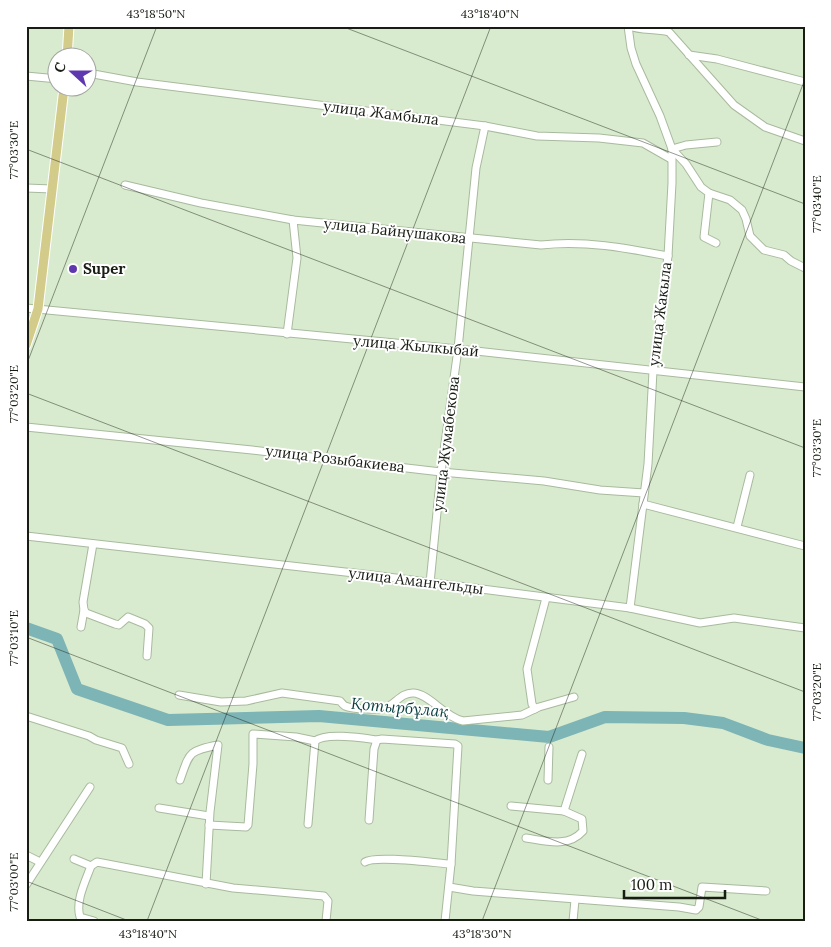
<svg xmlns="http://www.w3.org/2000/svg" width="831" height="947" font-family="Lora,serif">
<rect width="100%" height="100%" fill="#d9ebce"/>
<g fill="none" stroke-linecap="round" stroke-linejoin="round">
<!-- river -->
<polyline stroke="#7db4b6" stroke-width="12" points="26,628 57,639 77,689 168,720 319,716 549,737 605,717 684,718 723,723 768,740 805,748"/>
<defs>
<g id="minor">
<polyline points="628,26 631,48 636,64 660,116 672,149 672,183 668,256 653,371 648,464 630,608"/>
<path d="M629,26c13,5 26,2 40,6l65,73 31,22 40,14"/>
<polyline points="689,55 717,59 805,82"/>
<polyline points="88,73 137,82 485,126 537,136 599,138 643,143 671,159"/>
<polyline points="26,76 58,79"/>
<polyline points="717,142 686,145 672,149 686,164 701,187 709,193 730,200 742,210 746,219 750,236 764,250 784,255 791,261 805,268"/>
<path d="M125,185l76,18 92,17 248,25c43,-5 85,3 127,11"/>
<polyline points="26,188 52,189"/>
<polyline points="709,193 704,237 716,243"/>
<polyline points="26,308 458,349 805,387"/>
<polyline points="287,334 297,258 293,220"/>
<polyline points="26,427 252,450 441,472 544,481 600,490 644,493"/>
<polyline points="643,504 805,546"/>
<polyline points="737,527 750,475"/>
<polyline points="26,536 372,575 630,608 700,623 734,618 805,628"/>
<polyline points="93,544 83,602 84,610 86,613 115,624 119,625 128,617 145,624 149,628 147,656"/>
<polyline points="430,583 441,472 458,349 476,168 485,126"/>
<polyline points="81,627 84,610"/>
<path d="M179,695l42,7 25,-1 36,-8 58,8c1,1 3,4 5,5 7,3 36,5 42,1 9,-4 15,-15 27,-14 15,1 31,24 49,28l59,-6 17,-8 35,-10"/>
<polyline points="535,709 532,704 527,669 546,598"/>
<polyline points="26,716 89,736 96,740 122,748 129,764"/>
<path d="M180,780c10,-28 8,-29 38,-35l-8,67 -4,72"/>
<polyline points="548,780 549,747"/>
<polyline points="511,806 564,811 582,754"/>
<polyline points="159,808 209,816"/>
<polyline points="369,820 374,749 377,740 382,739 455,744 458,746 451,864 445,921"/>
<path d="M308,824l7,-83c11,-9 48,-3 62,-1"/>
<polyline points="209,825 246,827 248,825 253,764 253,734 296,737 315,741"/>
<path d="M526,838c20,3 42,10 57,-7l-1,-12 -18,-8"/>
<polyline points="26,855 40,862"/>
<polyline points="74,859 91,866"/>
<path d="M365,862c10,-7 70,1 86,2"/>
<polyline points="26,885 90,787"/>
<polyline points="449,887 473,891 679,907 696,910 699,907 702,887 766,891"/>
<path d="M94,921l-14,-4c-5,-16 6,-37 11,-51l6,-4 136,26 91,8 4,5 -2,20"/>
<polyline points="573,921 575,900"/>
</g>
<g id="major">
<polyline points="67,58 69,26"/>
<polyline points="26,345 38,309 64,88"/>
</g>
</defs>
<!-- minor casing -->
<use href="#minor" stroke="#a8ba9e" stroke-width="9"/>
<!-- major casing -->
<use href="#major" stroke="#fff" stroke-width="11"/>
<!-- minor -->
<use href="#minor" stroke="#fff" stroke-width="7"/>
<!-- major -->
<use href="#major" stroke="#d3cb89" stroke-width="9"/>
</g>
<!-- ticks -->
<path fill="none" stroke="#171d13" stroke-width="1" stroke-opacity="0.45" d="M341,26l464,178M26,149l779,299M26,366l131,-340M26,393l779,299M26,637l738,284M26,881l103,40M147,921l344,-895M482,921l323,-842"/>
<!-- markers -->
<circle fill="#5f37af" stroke="#fff" stroke-width="2" cx="73" cy="269" r="5"/>
<g text-anchor="middle" stroke-width="4" stroke-linejoin="round" paint-order="stroke">
<!-- street labels -->
<g font-size="15" fill="#171d13" stroke="#fff">
<text transform="translate(381 113) rotate(7)" y="5">улица Жамбыла</text>
<text transform="translate(395 231) rotate(6)" y="5">улица Байнушакова</text>
<text transform="translate(660 314) rotate(-83)" y="5">улица Жакыла</text>
<text transform="translate(416 346) rotate(5)" y="5">улица Жылкыбай</text>
<text transform="translate(446 444) rotate(-83)" y="5">улица Жумабекова</text>
<text transform="translate(335 459) rotate(7)" y="5">улица Розыбакиева</text>
<text transform="translate(416 581) rotate(7)" y="5">улица Амангельды</text>
</g>
<!-- poi labels -->
<g font-size="15" font-weight="bold" fill="#171d13" stroke="#fff" text-anchor="start">
<text x="83" y="274">Super</text>
</g>
<!-- water labels -->
<g font-size="16" font-style="italic" fill="#053c3d" stroke="#fff">
<text transform="translate(400 707) rotate(5)" y="6">Қотырбұлақ</text>
</g>
</g>
<!-- border -->
<rect width="831" height="947" fill="none" stroke="#ffffff" stroke-width="55"/>
<!-- north arrow -->
<g transform="translate(72 72) rotate(291)"><circle r="24" fill="#ffffff" stroke="#a2a5a1"/>
<path d="M0-4L9 19L0 12L-9 19Z" fill="#5f37af"/>
<text y="-8" font-size="14" font-weight="bold" text-anchor="middle" fill="#171d13">С</text>
</g>
<!-- scale -->
<path d="M624 890v8h101v-8" fill="none" stroke="#171d13" stroke-width="2.5"/>
<text x="631" y="890" font-size="15" fill="#171d13" stroke="#ffffff" stroke-width="4" paint-order="stroke">100 m</text>
<rect x="28" y="28" width="776" height="892" fill="none" stroke="#171d13" stroke-width="2"/>
<g font-size="12" text-anchor="middle" fill="#171d13">
<text x="156" y="18">43°18'50"N</text>
<text x="490" y="18">43°18'40"N</text>
<text transform="translate(14 150) rotate(-90)" y="4">77°03'30"E</text>
<text transform="translate(817 204) rotate(-90)" y="4">77°03'40"E</text>
<text transform="translate(14 394) rotate(-90)" y="4">77°03'20"E</text>
<text transform="translate(817 448) rotate(-90)" y="4">77°03'30"E</text>
<text transform="translate(14 638) rotate(-90)" y="4">77°03'10"E</text>
<text transform="translate(817 692) rotate(-90)" y="4">77°03'20"E</text>
<text transform="translate(14 882) rotate(-90)" y="4">77°03'00"E</text>
<text x="148" y="938">43°18'40"N</text>
<text x="482" y="938">43°18'30"N</text>
</g>
</svg>
